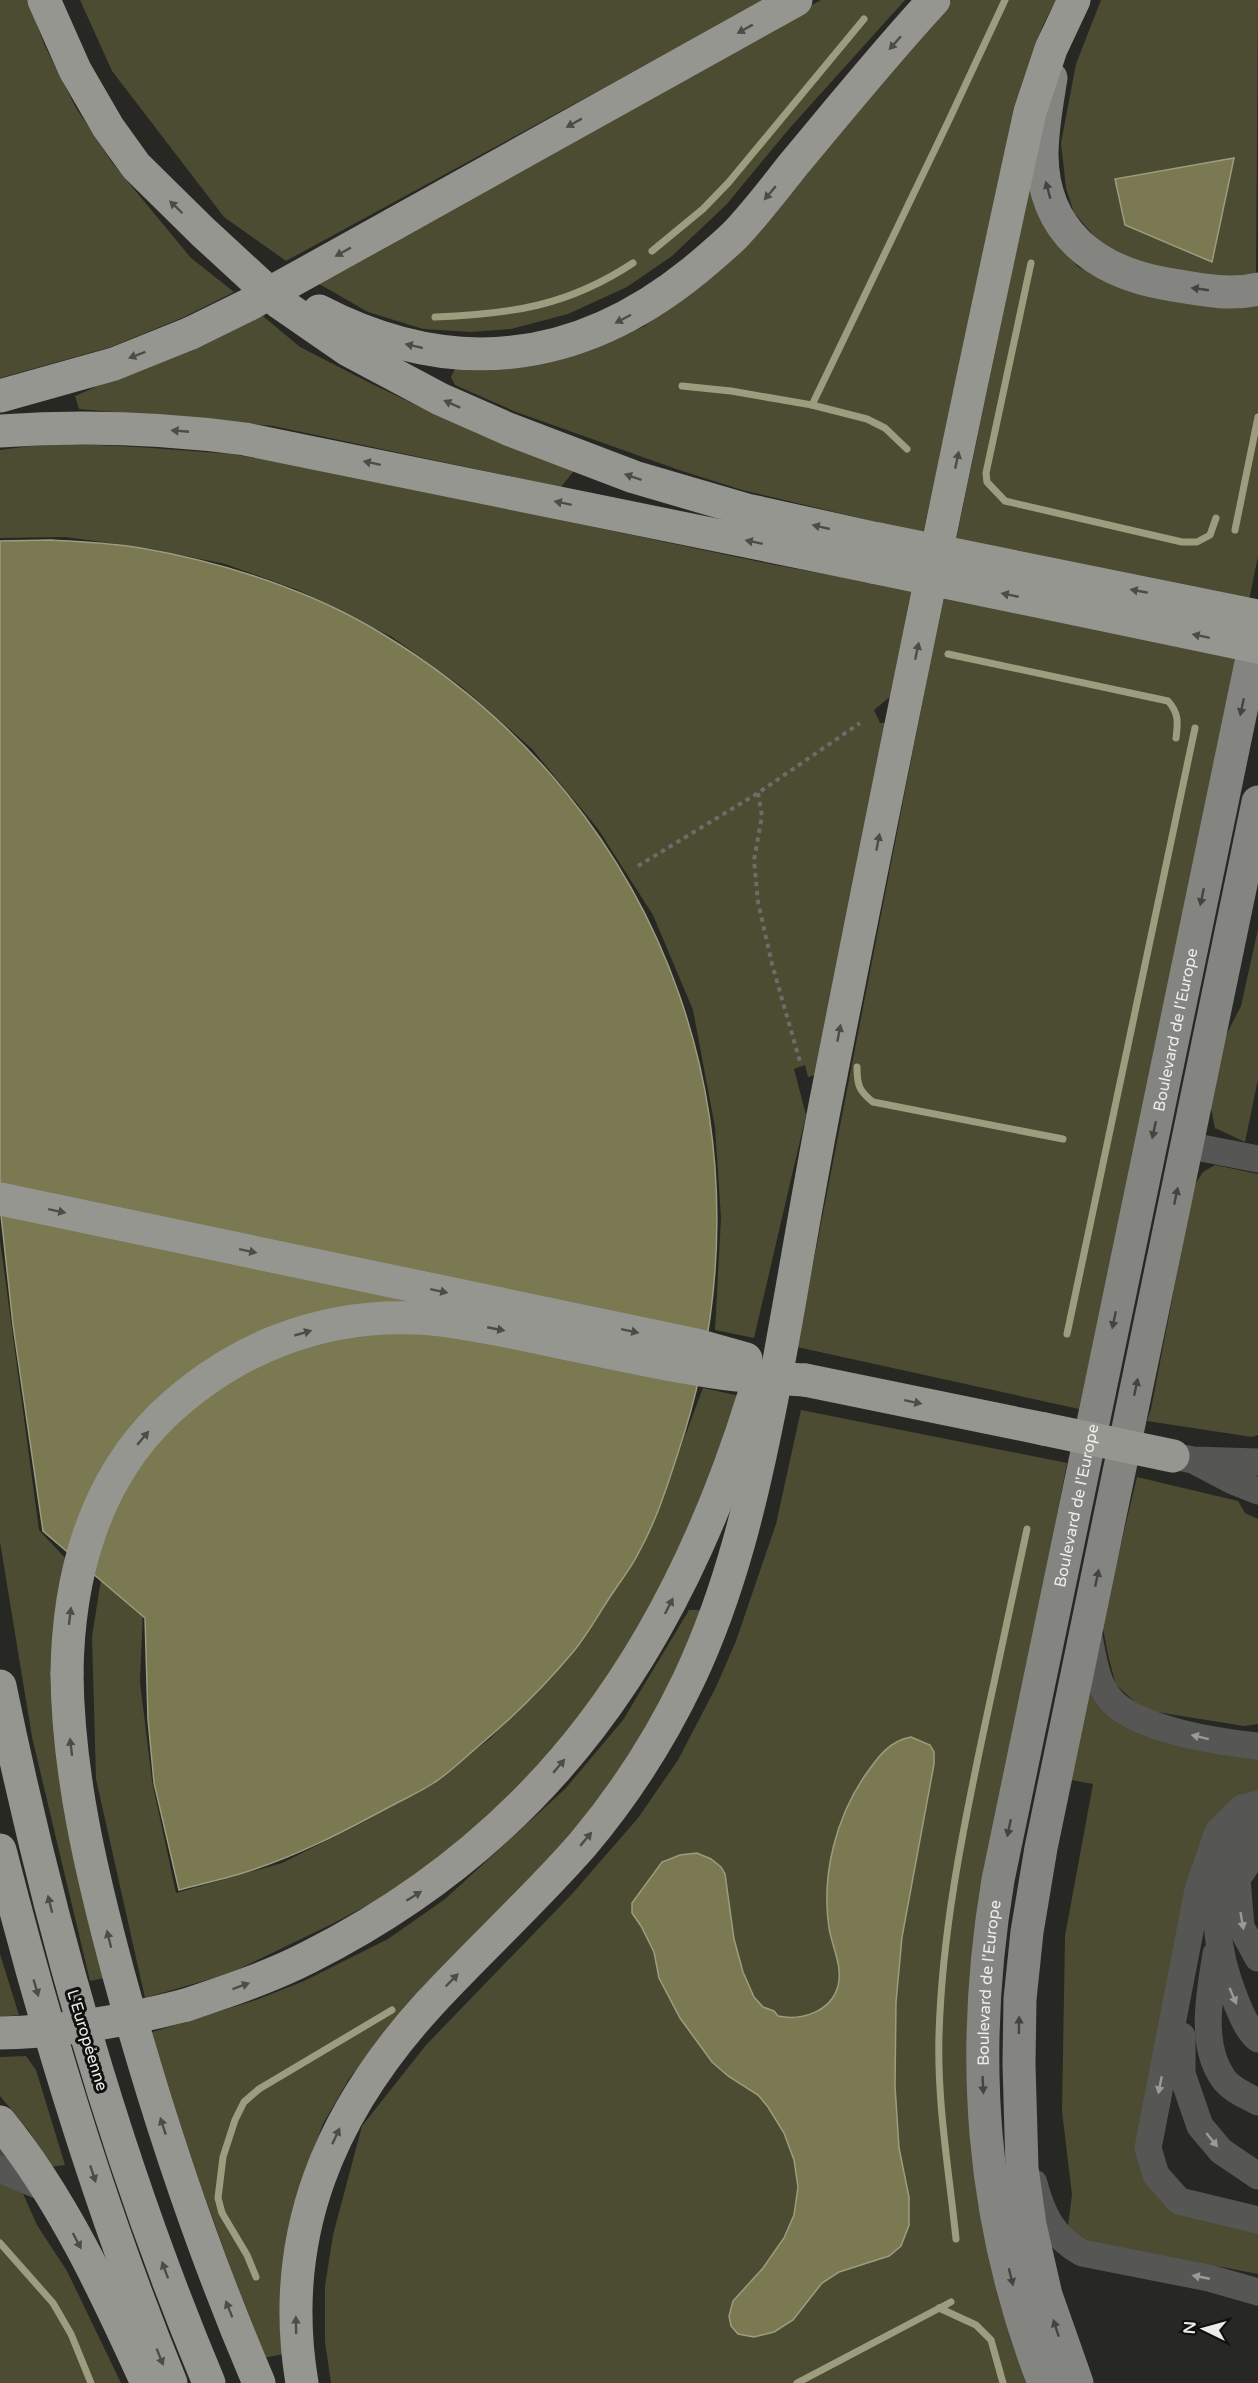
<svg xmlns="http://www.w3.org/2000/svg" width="1258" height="2383" font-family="'Varela Round',sans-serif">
<rect width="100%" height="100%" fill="#272723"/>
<!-- green -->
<g fill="#4c4c32">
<polygon points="0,0 28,0 44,44 76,108 114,165 191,258 234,292 184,317 111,347 0,378"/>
<polygon points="80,0 765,0 286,261 224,217 112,71"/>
<polygon points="821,0 905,0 788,130 727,204 672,256 627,287 568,314 511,329 471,332 423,329 368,312 314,281"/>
<polygon points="952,0 1056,0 1043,25 1021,87 923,533 742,490 682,471 516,412 455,385 451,377 455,369 463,366 595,347 645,326 710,272"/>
<polygon points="1101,0 1258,0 1256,274 1207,283 1109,253 1074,213 1066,188 1061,143 1076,64"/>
<polygon points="1031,180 1053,237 1078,267 1130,288 1258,305 1258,556 1249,601 956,540"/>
<polygon points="258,312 300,347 374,385 435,414 574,471 561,487 273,426 79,409 75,396 222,330"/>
<polygon points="54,443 138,447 232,454 323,470 775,565 913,590 891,696 874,710 880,723 886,723 818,1074 808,1077 805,1065 794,1069 806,1115 754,1338 715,1330 721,1218 715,1127 693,1010 653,915 598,829 532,749 462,687 392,637 298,590 225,564 147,548 65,537 0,538 0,450"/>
<polygon points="943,596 1239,658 1079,1409 797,1347"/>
<polygon points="1258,929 1258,1079 1245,1142 1215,1128 1210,1103 1221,1045 1241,1006"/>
<polygon points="1215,1165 1258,1174 1258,1435 1252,1437 1147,1421 1151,1409 1194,1186 1203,1172"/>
<polygon points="0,1240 39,1530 65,1558 104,1978 90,1981 32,1737 0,1542"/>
<polygon points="703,1388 740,1396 671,1572 615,1668 564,1742 486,1822 400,1888 332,1924 231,1973 145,1998 96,1779 92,1637 101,1579 143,1610 140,1682 152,1781 176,1893 282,1863 364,1822 425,1787 491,1738 554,1670 664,1492"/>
<polygon points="801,1410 1067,1463 982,1910 970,2016 1039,2383 331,2383 325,2342 325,2286 333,2235 362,2126 426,2045 572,1894 638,1818 678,1760 716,1687 736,1641 776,1524"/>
<polygon points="1137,1477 1238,1501 1245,1513 1258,1519 1258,1724 1244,1726 1144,1710 1116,1685 1109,1659 1102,1624"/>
<polygon points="689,1610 704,1610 651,1726 599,1804 384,2034 349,2079 323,2124 304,2174 284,2354 263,2358 175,2114 149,2033 256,2000 304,1981 388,1939 445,1899 565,1789 623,1720"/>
<polygon points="1090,1680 1107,1713 1258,1753 1258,1796 1221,1812 1145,2169 1258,2226 1258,2274 1109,2245 1094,2245 1067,2233 1072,2195 1062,2111 1065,1936 1093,1784 1071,1780"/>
<polygon points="0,1954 19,2015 0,2017"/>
<polygon points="26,2056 36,2070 65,2165 50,2167 29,2131 0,2096 0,2057"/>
<polygon points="0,2142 37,2225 67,2271 121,2383 0,2383"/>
</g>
<!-- water -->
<g fill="#7a7951" stroke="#9c9c7f" stroke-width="1.5">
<polygon points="1234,158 1212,262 1125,225 1115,179"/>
<path d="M51,540c30,2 60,3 90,8 82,14 172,43 243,87 288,175 401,507 292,824 -10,31 -21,64 -37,93 -7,15 -18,28 -27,42 -13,19 -24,40 -39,58 -30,36 -63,68 -99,98 -13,11 -25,23 -39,32 -13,9 -29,16 -44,24 -46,25 -94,50 -145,66 -22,7 -45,12 -67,18l-25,-107 -6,-64 -3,-101 -102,-87 -30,-206 -13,-119v-665z"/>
<path d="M911,1737l19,8 4,7v12l-32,173 -6,65 -1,84 4,62 10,49v28l-8,21 -12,10 -50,16 -17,11 -29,37 -19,12 -20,5 -16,-3 -7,-8 -2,-10 4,-15 30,-33 21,-30 10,-23 4,-28 -4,-27 -10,-27 -16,-26 -10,-12 -30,-19 -16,-14 -32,-44 -21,-40 -5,-26 -13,-26 -9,-13v-10l30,-41 18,-7 17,-2 14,6 10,8 4,7 9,65 9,33 11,25 9,10 11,4 4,5c23,5 53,-4 60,-30 5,-20 -6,-39 -9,-58 -8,-53 7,-111 37,-154 12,-17 23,-33 45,-37z"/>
</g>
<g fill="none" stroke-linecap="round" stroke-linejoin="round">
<!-- stream -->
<g stroke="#9c9c7f" stroke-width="7">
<polyline points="652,251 703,209 729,182 864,19"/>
<polyline points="1031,263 986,473 987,482 1005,501 1182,542 1197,542 1210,535 1216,518"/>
<path d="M435,317c77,-3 133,-11 198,-54"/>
<polyline points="682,386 731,391 812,405 949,120 1005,0"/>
<polyline points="812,405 867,419 885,428 907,449"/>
<polyline points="1235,530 1258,417"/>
<path d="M948,654l220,47c11,12 10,22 8,37"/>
<path d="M857,1067c0,18 2,24 16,35l190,37"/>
<polyline points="1067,1334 1195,728"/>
<path d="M956,2239c-7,-68 -19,-136 -17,-204 3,-102 23,-201 44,-301 15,-68 29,-137 44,-205"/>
<polyline points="0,2243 53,2303 71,2334 91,2383"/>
<polyline points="256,2277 247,2255 222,2213 218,2198 223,2157 235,2120 244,2102 259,2089 392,2010"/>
<polyline points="939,2308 976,2325 991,2340 1003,2383"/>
<polyline points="797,2383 951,2302"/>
</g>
<!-- path -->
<g stroke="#6c6c69" stroke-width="4" stroke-dasharray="4.5 4.5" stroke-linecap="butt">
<polyline points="758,793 762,816 754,860 758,902 772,964 800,1062"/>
<polyline points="638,866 758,793 860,723"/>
</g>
<!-- minor -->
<g stroke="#565654" stroke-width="27">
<polyline points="1186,1145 1258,1159"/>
<polyline points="1173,1456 1193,1460 1258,1462"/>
<polyline points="1197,1462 1233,1481 1258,1491"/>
<path d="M1088,1632c5,22 7,50 23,68 27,30 108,42 147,46"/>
<polyline points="1258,1804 1242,1808 1218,1832 1198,1890 1148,2148 1156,2175 1179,2201 1258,2220"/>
<path d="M1258,1830c-10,3 -14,8 -21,16 -34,41 -19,113 0,158 5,12 11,27 21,35"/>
<polyline points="1258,1848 1237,1879 1241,1927 1258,1958"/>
<path d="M1216,1954c-6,38 -17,90 7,124 7,11 24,18 35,24"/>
<polyline points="1182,2036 1182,2074 1200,2126 1221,2151 1258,2176"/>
<polyline points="0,2169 47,2189"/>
<path d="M1034,2183c8,31 19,54 48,70l127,25 49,14"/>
</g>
<!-- major -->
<g stroke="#848480" stroke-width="33">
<path d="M1051,78c-4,25 -9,51 -9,77 1,77 54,117 125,129 30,5 61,12 91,5"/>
<path id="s1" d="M1044,2383c-64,-164 -75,-330 -46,-503l260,-1251"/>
<polyline points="1077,2383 1046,2295 1030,2225 1022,2168 1019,2064 1020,1999 1027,1932 1041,1848 1258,802"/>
</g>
<!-- highway -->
<g stroke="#969691" stroke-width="33">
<polyline points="44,0 75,70 108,127 136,166 203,232 280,303 348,350 440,399 508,429 634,477 747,510 878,539"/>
<polyline points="394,224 796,0"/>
<path d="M319,311c133,69 259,54 375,-40 14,-12 28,-23 41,-36 21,-22 39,-46 58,-70 46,-55 92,-112 141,-165"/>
<polyline points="0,396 114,364 191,333"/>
<path d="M0,431c82,-6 163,-3 245,8l628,128"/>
<polyline points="805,1380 1044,1429"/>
<path d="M67,1674c1,101 25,201 51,298 38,140 84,278 141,411"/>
<path d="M0,1686c49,238 115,473 209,697"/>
<path d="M0,1850c46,181 100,359 171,533"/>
<path d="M186,2005c42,-14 84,-28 123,-48 238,-120 366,-309 444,-559"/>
<path d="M0,2122c62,76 106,171 147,261"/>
<path d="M302,2383c-25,-149 29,-272 128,-380 50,-54 105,-104 153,-159 42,-50 78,-106 106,-165 42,-89 64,-184 83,-281 20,-104 36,-209 57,-313 64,-325 130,-650 201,-973l21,-63 23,-49"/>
</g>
<!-- highway-bridge -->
<g stroke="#969691" stroke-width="33">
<polyline points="191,333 248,305 394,224"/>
<polyline points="878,539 1258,616"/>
<polyline points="873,567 1258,647"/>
<polyline points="0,1199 696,1345 746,1359"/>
<polyline points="1044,1429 1173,1456"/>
<path d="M67,1674c1,-95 26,-191 96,-259 69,-66 157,-101 253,-97 34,1 67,9 100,15 60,12 119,26 179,36 37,7 74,9 110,11"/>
<path d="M0,2033c63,-1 125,-12 186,-28"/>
</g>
</g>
<!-- one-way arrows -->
<defs><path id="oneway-solid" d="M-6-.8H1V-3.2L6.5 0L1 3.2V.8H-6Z" transform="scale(1.5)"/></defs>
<g fill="#4c4c49">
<use href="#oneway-solid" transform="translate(745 29) rotate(151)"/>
<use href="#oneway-solid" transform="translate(895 43) rotate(131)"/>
<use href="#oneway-solid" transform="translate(574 123) rotate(151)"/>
<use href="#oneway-solid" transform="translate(770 193) rotate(130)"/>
<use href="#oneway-solid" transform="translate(176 207) rotate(-136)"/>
<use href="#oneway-solid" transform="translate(343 252) rotate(151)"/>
<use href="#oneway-solid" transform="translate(623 319) rotate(152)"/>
<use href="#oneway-solid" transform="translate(414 346) rotate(-167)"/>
<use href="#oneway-solid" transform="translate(137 355) rotate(159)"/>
<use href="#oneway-solid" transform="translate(452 404) rotate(-156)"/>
<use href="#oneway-solid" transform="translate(180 431) rotate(-175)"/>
<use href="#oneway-solid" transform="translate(957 460) rotate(-78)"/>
<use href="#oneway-solid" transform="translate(372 463) rotate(-168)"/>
<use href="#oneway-solid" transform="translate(633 477) rotate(-161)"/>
<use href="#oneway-solid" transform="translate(563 503) rotate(-168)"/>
<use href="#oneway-solid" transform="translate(821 527) rotate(-167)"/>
<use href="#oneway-solid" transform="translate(754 542) rotate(-168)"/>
<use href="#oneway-solid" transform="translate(1139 591) rotate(-169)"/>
<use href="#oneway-solid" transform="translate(1010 595) rotate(-168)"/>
<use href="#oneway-solid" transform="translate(1201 636) rotate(-168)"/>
<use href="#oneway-solid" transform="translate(917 651) rotate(-78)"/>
<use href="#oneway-solid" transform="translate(878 842) rotate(-79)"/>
<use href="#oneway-solid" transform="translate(839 1033) rotate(-79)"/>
<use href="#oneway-solid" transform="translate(57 1211) rotate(12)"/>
<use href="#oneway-solid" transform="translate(248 1251) rotate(12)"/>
<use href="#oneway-solid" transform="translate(439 1291) rotate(12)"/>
<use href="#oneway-solid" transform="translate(496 1329) rotate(11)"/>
<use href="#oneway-solid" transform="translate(630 1331) rotate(12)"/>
<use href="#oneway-solid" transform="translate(303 1333) rotate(-16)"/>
<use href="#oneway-solid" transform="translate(913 1402) rotate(12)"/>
<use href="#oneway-solid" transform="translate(143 1438) rotate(-50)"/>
<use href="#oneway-solid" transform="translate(669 1606) rotate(-63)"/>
<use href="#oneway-solid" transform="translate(70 1616) rotate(-83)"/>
<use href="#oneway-solid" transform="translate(71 1747) rotate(-97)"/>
<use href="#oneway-solid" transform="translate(559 1766) rotate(-50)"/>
<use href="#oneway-solid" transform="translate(586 1839) rotate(-50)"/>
<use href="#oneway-solid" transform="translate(414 1896) rotate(-32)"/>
<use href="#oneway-solid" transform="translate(50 1904) rotate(-104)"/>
<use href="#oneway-solid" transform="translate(109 1939) rotate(-104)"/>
<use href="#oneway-solid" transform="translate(452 1980) rotate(-46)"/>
<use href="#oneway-solid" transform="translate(241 1986) rotate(-20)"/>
<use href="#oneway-solid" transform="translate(36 1988) rotate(74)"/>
<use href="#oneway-solid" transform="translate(163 2126) rotate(-108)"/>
<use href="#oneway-solid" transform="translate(336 2136) rotate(-65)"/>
<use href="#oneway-solid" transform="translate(93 2174) rotate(72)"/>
<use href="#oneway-solid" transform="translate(77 2241) rotate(62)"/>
<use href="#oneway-solid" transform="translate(165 2270) rotate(-110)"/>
<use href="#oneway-solid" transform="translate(229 2309) rotate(-112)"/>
<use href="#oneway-solid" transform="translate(296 2325) rotate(-91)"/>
<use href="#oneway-solid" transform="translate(160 2357) rotate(68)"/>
</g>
<g fill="#444441">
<use href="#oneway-solid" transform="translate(1048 190) rotate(-105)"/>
<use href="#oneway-solid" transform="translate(1200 289) rotate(-172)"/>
<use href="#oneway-solid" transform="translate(1242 707) rotate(102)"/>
<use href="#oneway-solid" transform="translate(1202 897) rotate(102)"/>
<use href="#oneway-solid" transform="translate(1154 1130) rotate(102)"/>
<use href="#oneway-solid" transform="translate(1176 1196) rotate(-78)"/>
<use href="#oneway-solid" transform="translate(1114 1320) rotate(102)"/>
<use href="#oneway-solid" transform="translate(1136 1387) rotate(-78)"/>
<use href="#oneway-solid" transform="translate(1097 1578) rotate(-78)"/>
<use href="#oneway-solid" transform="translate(1009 1828) rotate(102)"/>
<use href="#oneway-solid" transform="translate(1019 2025) rotate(-89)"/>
<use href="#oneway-solid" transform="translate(983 2085) rotate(87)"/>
<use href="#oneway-solid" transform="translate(1011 2277) rotate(76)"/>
<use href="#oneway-solid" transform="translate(1056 2328) rotate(-108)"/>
</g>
<g fill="#9a9a97">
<use href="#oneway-solid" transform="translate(1200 1737) rotate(-166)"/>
<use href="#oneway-solid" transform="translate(1242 1921) rotate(80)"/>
<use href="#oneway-solid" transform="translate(1233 1996) rotate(67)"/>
<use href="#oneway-solid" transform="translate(1160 2085) rotate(101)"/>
<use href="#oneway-solid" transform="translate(1212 2140) rotate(51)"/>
<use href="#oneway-solid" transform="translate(1201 2277) rotate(-169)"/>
</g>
<g text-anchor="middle" stroke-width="6" stroke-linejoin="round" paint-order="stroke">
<!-- street labels -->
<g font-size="16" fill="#ecece9" stroke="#10100e">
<text dy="6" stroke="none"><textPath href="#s1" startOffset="1380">Boulevard de l'Europe</textPath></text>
<text dy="6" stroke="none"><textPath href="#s1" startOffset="894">Boulevard de l'Europe</textPath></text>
<text dy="6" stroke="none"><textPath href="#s1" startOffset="408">Boulevard de l'Europe</textPath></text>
<text transform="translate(88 2040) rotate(73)" y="6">L'Européenne</text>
</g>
</g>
<!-- north arrow -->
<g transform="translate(1204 2329) rotate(275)" stroke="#10100e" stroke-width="4.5" paint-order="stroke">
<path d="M0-4.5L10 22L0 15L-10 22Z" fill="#ecece9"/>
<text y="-9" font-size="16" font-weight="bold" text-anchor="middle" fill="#ecece9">N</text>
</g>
</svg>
